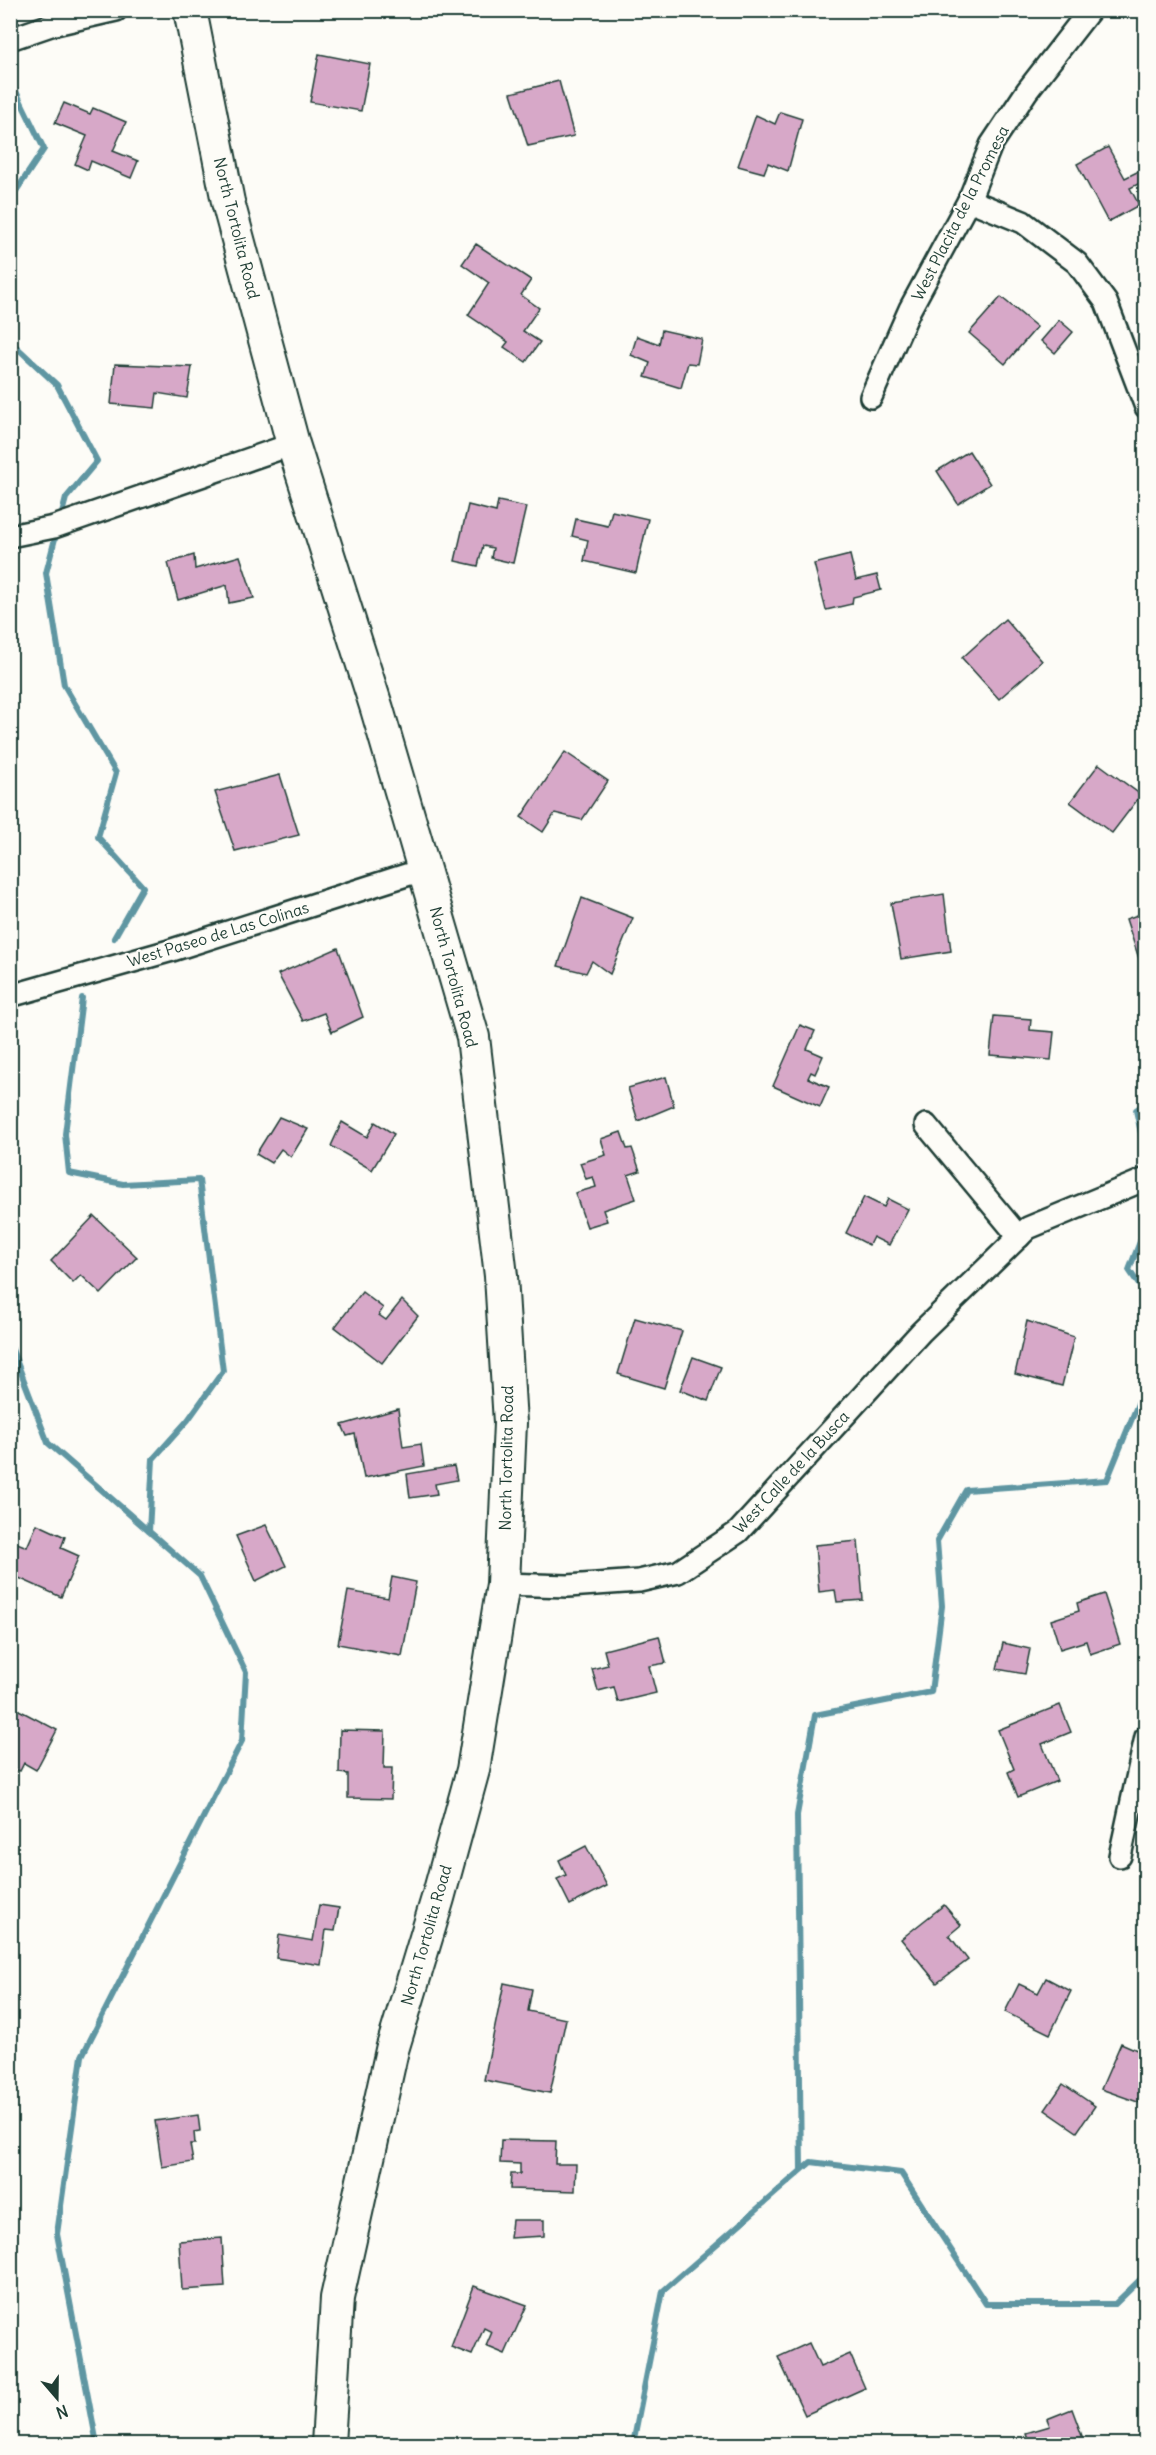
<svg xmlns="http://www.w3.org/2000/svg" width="1156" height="2455" font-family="Delius,sans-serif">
<rect width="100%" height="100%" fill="#fdfcf7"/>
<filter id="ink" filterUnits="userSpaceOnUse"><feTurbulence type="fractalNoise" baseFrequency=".0167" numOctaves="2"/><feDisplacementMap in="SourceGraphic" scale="12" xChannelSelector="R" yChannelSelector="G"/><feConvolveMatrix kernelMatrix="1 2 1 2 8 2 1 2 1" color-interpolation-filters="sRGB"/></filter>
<g filter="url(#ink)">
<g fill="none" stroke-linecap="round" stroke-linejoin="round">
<!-- stream -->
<g stroke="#5f96a2" stroke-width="6">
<polyline points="10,79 44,149 10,200"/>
<polyline points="10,341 57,385 97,461 66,498 60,521"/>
<polyline points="57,531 46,573 64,685 116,773 98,837 143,887 114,938"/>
<polyline points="82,998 65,1134 69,1173 123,1184 199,1180 223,1371 188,1420 153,1459 149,1531"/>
<polyline points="1146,1103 1136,1110 1146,1156"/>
<polyline points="1146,1226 1129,1270 1146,1295"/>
<polyline points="10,1344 48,1443 200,1576 246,1672 242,1741 82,2056 57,2234 97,2444"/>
<polyline points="801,2170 797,1815 815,1715 931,1692 942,1606 937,1541 966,1490 1107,1480 1146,1384"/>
<polyline points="633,2444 663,2291 811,2162 901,2173 986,2304 1115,2304 1146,2274"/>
</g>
</g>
<!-- building -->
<g fill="#d7a8c8" stroke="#1f3d34" stroke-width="1.5">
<polygon points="319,54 370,64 361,111 310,102"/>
<polygon points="559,81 574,136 528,146 511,93"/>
<polygon points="64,103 90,114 93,108 126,122 113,151 138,161 131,178 91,161 88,170 75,164 87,136 55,123"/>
<polygon points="780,112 802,119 788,171 768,163 764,173 738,166 756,115 775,124"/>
<polygon points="1108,147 1125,178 1143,169 1146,174 1146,180 1130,188 1139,205 1108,222 1077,164"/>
<polygon points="476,244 531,280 521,295 539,308 523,331 540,342 526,362 504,347 508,342 468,315 489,283 462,264"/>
<polygon points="1001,297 1037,327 1005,364 969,333"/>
<polygon points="1059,320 1073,332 1055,353 1041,341"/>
<polygon points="662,330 702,339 697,364 688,363 681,388 645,377 650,363 631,355 637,336 659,344"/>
<polygon points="115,364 192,367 187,398 157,393 155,408 111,404"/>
<polygon points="969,451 990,484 958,504 937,471"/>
<polygon points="498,501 526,507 513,563 491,558 493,548 483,546 478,566 455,561 468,505 496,512"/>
<polygon points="612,511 648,519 636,573 584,561 588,540 572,536 576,519 608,526"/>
<polygon points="194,555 195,569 240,556 254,598 229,603 227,585 178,600 168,563"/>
<polygon points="850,555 856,580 877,575 881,590 853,597 852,604 826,610 814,564"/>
<polygon points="1005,619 1042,661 999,699 962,658"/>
<polygon points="565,752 608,781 582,820 555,813 543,832 521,817"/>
<polygon points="1099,764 1141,795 1112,833 1070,802"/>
<polygon points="280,775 299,835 235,851 215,792"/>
<polygon points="944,894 951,951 901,959 891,903"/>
<polygon points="582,898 633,918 610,974 592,961 586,973 558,966"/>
<polygon points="1146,912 1146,980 1126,919"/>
<polygon points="338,948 363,1017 332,1032 324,1013 303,1021 278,974"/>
<polygon points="994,1016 1031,1019 1030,1030 1054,1032 1051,1060 990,1055"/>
<polygon points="800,1025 815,1031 807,1049 823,1056 815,1074 811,1072 808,1078 829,1087 820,1107 773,1086"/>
<polygon points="666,1077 674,1106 638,1121 628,1088"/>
<polygon points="279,1117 308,1129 291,1157 281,1149 271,1163 256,1154"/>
<polygon points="342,1122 367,1137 375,1122 394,1134 372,1170 331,1146"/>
<polygon points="621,1132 627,1149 632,1148 640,1171 628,1175 636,1199 603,1210 607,1221 587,1227 575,1193 596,1187 593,1177 586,1179 580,1163 606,1155 601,1139"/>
<polygon points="864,1197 884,1207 888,1199 908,1209 889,1245 873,1237 869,1245 846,1233"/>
<polygon points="94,1216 137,1257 101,1294 81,1275 73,1283 51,1261"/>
<polygon points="362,1292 383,1308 379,1315 386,1320 402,1300 418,1316 382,1363 335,1327"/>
<polygon points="635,1318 682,1331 664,1388 618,1374"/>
<polygon points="1027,1321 1074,1337 1062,1386 1015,1374"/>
<polygon points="693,1357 721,1367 708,1401 680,1390"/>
<polygon points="398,1409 403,1447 421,1444 424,1466 364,1478 355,1434 347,1436 342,1425"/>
<polygon points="454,1466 457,1480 435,1484 437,1494 410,1498 407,1474"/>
<polygon points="37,1524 65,1537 61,1548 79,1556 61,1597 10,1574 10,1540 27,1547"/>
<polygon points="266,1525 286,1566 256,1581 236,1536"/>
<polygon points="858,1541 863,1600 837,1602 835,1590 819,1592 815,1545"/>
<polygon points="392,1577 416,1582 402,1656 338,1644 348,1591 388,1598"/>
<polygon points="1104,1594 1120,1644 1090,1654 1086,1641 1060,1649 1051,1620 1079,1611 1077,1603"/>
<polygon points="659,1636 666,1663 649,1666 656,1693 618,1702 614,1687 598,1691 592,1669 608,1665 604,1650"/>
<polygon points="1003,1643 1030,1649 1025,1674 997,1669"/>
<polygon points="1060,1705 1071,1732 1042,1744 1057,1781 1018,1797 1008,1772 1014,1769 998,1730"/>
<polygon points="15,1708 57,1730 36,1770 24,1763 20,1771 10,1767 10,1717"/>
<polygon points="340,1730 385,1731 384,1768 392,1768 391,1799 348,1798 348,1774 339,1773"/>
<polygon points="586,1846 607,1886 570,1905 557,1879 566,1875 559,1860"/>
<polygon points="319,1905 339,1908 335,1931 326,1930 321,1965 276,1958 279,1935 313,1941"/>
<polygon points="944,1905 961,1925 949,1935 968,1960 937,1983 901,1939"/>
<polygon points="1046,1978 1071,1991 1050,2034 1005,2012 1019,1984 1038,1993"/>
<polygon points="504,1983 532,1989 528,2011 566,2019 550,2093 484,2080"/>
<polygon points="1121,2043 1146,2054 1146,2105 1101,2089"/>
<polygon points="1063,2084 1095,2106 1077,2132 1045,2110"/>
<polygon points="198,2115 200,2131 194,2132 195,2144 190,2144 193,2162 162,2167 155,2121"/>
<polygon points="501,2140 556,2141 555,2164 576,2164 575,2191 510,2189 511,2174 520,2174 520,2164 500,2163"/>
<polygon points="512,2220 544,2220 544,2236 510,2238"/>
<polygon points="222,2238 225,2287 182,2290 179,2241"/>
<polygon points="474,2286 527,2305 505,2354 486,2346 492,2332 484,2328 472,2355 451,2347"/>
<polygon points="809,2343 820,2367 850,2354 865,2388 805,2415 778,2357"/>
<polygon points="1072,2409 1085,2444 1030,2444 1026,2433 1050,2426 1047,2419"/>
</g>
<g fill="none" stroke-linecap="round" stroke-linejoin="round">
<defs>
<g id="street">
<polyline points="10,39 51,25 116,10"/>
<polyline points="969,200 1023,222 1077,263 1106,302 1146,407"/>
<polyline points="871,397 910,309 969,200 991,145 1027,91 1090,10"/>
<polyline points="10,536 54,527 293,444"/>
<polyline points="10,996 169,951 425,869"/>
<polyline points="926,1125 1019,1237"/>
<polyline points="503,1584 568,1586 639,1581 678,1572 738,1532 921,1332 1028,1228 1146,1179"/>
<polyline points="1120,1856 1146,1737"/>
</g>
<polyline id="secondary" points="190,10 228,202 293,444 377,709 473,1037 501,1276 510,1423 503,1584 473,1770 438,1898 392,2050 337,2298 328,2444"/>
</defs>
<!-- street casing -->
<use href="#street" stroke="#1f3d34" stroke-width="26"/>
<!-- secondary casing -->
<use href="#secondary" stroke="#1f3d34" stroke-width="36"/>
<!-- street -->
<use href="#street" stroke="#fdfcf7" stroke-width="21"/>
<!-- secondary -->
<use href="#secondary" stroke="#fdfcf7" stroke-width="32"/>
</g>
</g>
<g text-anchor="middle" stroke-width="4.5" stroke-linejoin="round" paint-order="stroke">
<!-- street labels -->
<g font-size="16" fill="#1f3d34" stroke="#fdfcf7">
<text transform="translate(960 213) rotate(-63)" y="6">West Placita de la Promesa</text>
<text transform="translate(237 228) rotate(76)" y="6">North Tortolita Road</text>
<text transform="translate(218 934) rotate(-17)" y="6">West Paseo de Las Colinas</text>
<text transform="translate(454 977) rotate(75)" y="6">North Tortolita Road</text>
<text transform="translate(506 1458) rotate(-89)" y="6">North Tortolita Road</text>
<text transform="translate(791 1472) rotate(-47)" y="6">West Calle de la Busca</text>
<text transform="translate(426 1935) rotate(-74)" y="6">North Tortolita Road</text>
</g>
</g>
<!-- margin -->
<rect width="1156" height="2455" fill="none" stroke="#fdfcf7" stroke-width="36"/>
<rect x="18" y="18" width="1120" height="2419" fill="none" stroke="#1f3d34" stroke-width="2" filter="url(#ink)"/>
<!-- north arrow -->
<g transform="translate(57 2398) rotate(160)" stroke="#fdfcf7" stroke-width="4.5" paint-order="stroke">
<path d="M0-4.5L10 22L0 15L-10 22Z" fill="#1f3d34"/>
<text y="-9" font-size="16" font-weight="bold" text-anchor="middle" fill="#1f3d34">N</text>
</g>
</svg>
